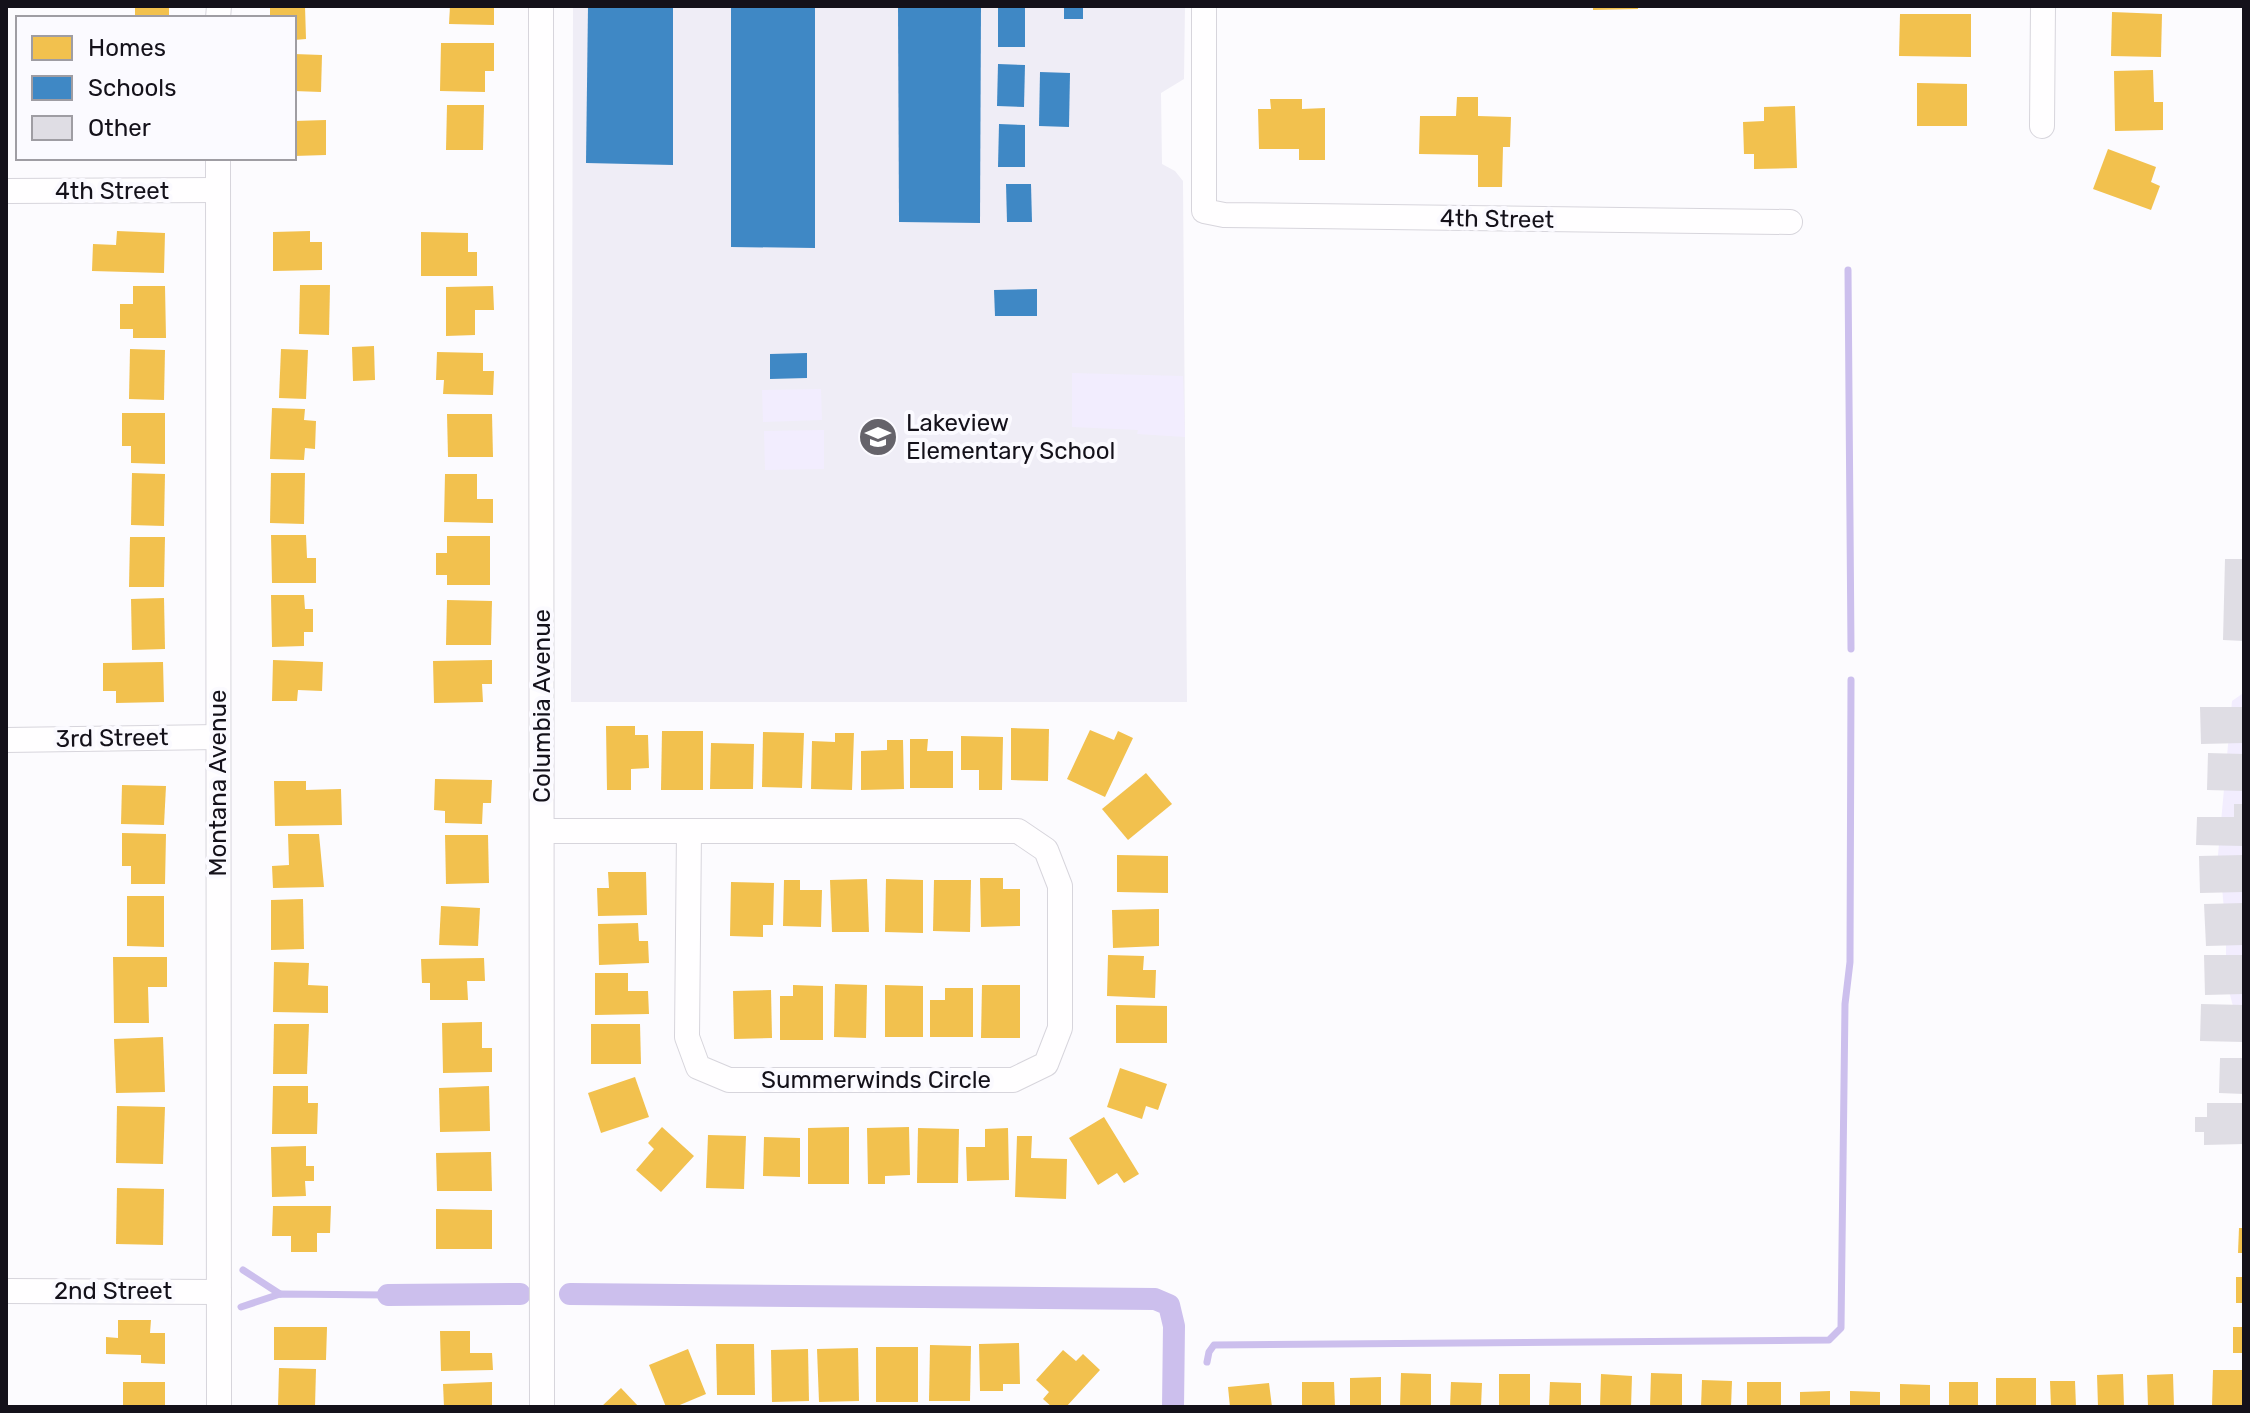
<svg xmlns="http://www.w3.org/2000/svg" width="2250" height="1413" font-family="Rubik,sans-serif">
<rect width="100%" height="100%" fill="#fcfbfe"/>
<!-- built -->
<polygon fill="#efedf6" points="573,6 1185,6 1184,79 1161,93 1162,164 1175,171 1183,181 1187,702 571,702"/>
<!-- green -->
<g fill="#f2edfe">
<polygon points="1072,373 1183,376 1185,437 1137,434 1138,430 1072,427"/>
<polygon points="821,389 822,420 763,422 762,390"/>
<polygon points="824,430 824,469 765,470 764,431"/>
<polygon points="2244,682 2244,1047 2226,980 2226,932 2221,876 2216,877 2232,701 2242,694"/>
</g>
<!-- homes -->
<g fill="#f2c14e">
<rect x="135" y="6" width="34" height="12"/>
<polygon points="270,6 305,6 306,39 294,40 294,18 270,18"/>
<polygon points="450,6 494,6 494,25 449,24"/>
<polygon points="1593,6 1638,6 1638,9 1593,10"/>
<polygon points="2112,12 2162,14 2161,57 2111,56"/>
<polygon points="1900,14 1971,14 1971,57 1899,56"/>
<polygon points="441,43 494,43 494,71 485,71 485,92 440,91"/>
<polygon points="294,54 322,55 321,92 294,91"/>
<polygon points="2153,70 2154,102 2163,102 2163,130 2115,131 2114,71"/>
<polygon points="1917,83 1967,84 1967,126 1917,126"/>
<polygon points="1457,97 1478,97 1478,116 1511,117 1510,147 1503,147 1502,187 1478,187 1478,155 1419,154 1420,116 1456,116"/>
<polygon points="1270,99 1302,99 1302,109 1325,108 1325,160 1299,160 1299,149 1259,149 1258,109 1271,109"/>
<polygon points="447,105 484,105 483,150 446,150"/>
<polygon points="1795,106 1797,168 1754,169 1754,154 1744,154 1743,122 1764,121 1764,107"/>
<polygon points="326,120 326,155 294,156 294,121"/>
<polygon points="2108,149 2156,167 2151,182 2160,186 2151,210 2093,189"/>
<polygon points="117,231 165,233 164,273 92,271 93,244 116,245"/>
<polygon points="310,231 310,242 322,242 322,270 273,271 273,232"/>
<polygon points="421,232 468,233 468,252 477,252 477,276 421,276"/>
<polygon points="300,285 330,285 329,335 299,334"/>
<polygon points="133,286 165,286 166,338 133,338 133,329 120,329 120,304 133,304"/>
<polygon points="493,286 494,310 475,310 475,335 446,336 446,287"/>
<polygon points="374,346 375,380 353,381 352,347"/>
<polygon points="130,349 165,350 164,400 129,399"/>
<polygon points="281,349 308,350 306,399 279,398"/>
<polygon points="437,352 483,353 483,371 494,371 493,395 443,394 444,380 436,380"/>
<polygon points="272,408 305,409 304,420 316,421 315,449 305,448 304,460 270,459"/>
<polygon points="122,413 165,413 165,464 131,463 131,446 122,446"/>
<polygon points="447,414 492,414 493,457 448,457"/>
<polygon points="132,473 165,474 164,526 131,525"/>
<polygon points="271,473 305,473 304,524 270,523"/>
<polygon points="445,474 477,474 477,499 493,499 493,523 444,522"/>
<polygon points="271,535 306,535 307,558 316,558 316,583 272,583"/>
<polygon points="447,536 490,536 490,585 447,585 447,575 436,575 436,553 447,553"/>
<polygon points="130,537 165,537 164,587 129,587"/>
<polygon points="271,595 304,595 305,609 313,609 313,632 304,632 304,646 272,647"/>
<polygon points="164,598 165,649 132,650 131,599"/>
<polygon points="447,600 492,601 491,645 446,645"/>
<polygon points="273,660 323,662 322,691 298,690 297,701 272,701"/>
<polygon points="492,660 492,684 482,684 483,702 434,703 433,661"/>
<polygon points="163,662 164,702 116,703 116,691 103,691 103,663"/>
<polygon points="606,726 635,726 635,735 648,735 649,768 631,769 631,790 607,790"/>
<polygon points="1011,728 1049,729 1048,781 1011,780"/>
<polygon points="1090,730 1114,740 1118,731 1133,738 1105,797 1067,779"/>
<polygon points="662,731 703,731 703,790 661,790"/>
<polygon points="763,732 804,733 802,788 762,787"/>
<polygon points="835,733 854,733 852,790 811,789 812,741 835,742"/>
<polygon points="961,736 1003,737 1002,790 979,790 979,770 961,770"/>
<polygon points="910,739 928,739 927,751 953,751 953,788 910,788"/>
<polygon points="887,740 903,740 904,789 861,790 861,751 887,750"/>
<polygon points="711,743 754,744 753,789 710,789"/>
<polygon points="1146,773 1172,804 1128,840 1102,809"/>
<polygon points="435,779 492,780 491,803 483,803 482,824 445,823 445,811 434,810"/>
<polygon points="274,781 306,781 306,790 341,789 342,825 275,826"/>
<polygon points="122,785 166,786 164,825 121,824"/>
<polygon points="122,833 166,834 165,884 131,884 131,866 122,866"/>
<polygon points="288,834 319,834 324,887 273,888 272,866 289,865"/>
<polygon points="445,835 488,835 489,883 446,884"/>
<polygon points="1117,855 1168,856 1168,893 1117,892"/>
<polygon points="608,872 646,872 647,915 598,916 597,888 609,888"/>
<polygon points="980,878 1003,878 1003,889 1020,889 1020,926 981,927"/>
<polygon points="867,879 869,932 832,932 830,880"/>
<polygon points="886,879 923,880 923,933 885,932"/>
<polygon points="784,880 800,880 800,890 822,890 821,927 783,926"/>
<polygon points="934,880 971,880 970,932 933,931"/>
<polygon points="731,882 774,883 773,925 763,925 763,937 730,936"/>
<polygon points="127,896 164,896 164,947 127,946"/>
<polygon points="303,899 304,949 271,950 271,900"/>
<polygon points="441,906 480,908 478,946 439,945"/>
<polygon points="1159,909 1159,946 1113,948 1112,910"/>
<polygon points="638,923 639,941 648,941 649,963 599,965 598,924"/>
<polygon points="1108,955 1144,956 1143,970 1156,970 1155,998 1107,996"/>
<polygon points="113,957 167,957 167,987 148,987 149,1023 114,1023"/>
<polygon points="484,958 485,981 467,981 468,1000 430,1000 430,983 422,983 421,959"/>
<polygon points="274,962 309,963 308,985 328,986 328,1013 273,1012"/>
<polygon points="595,973 628,973 628,991 648,991 649,1014 595,1015"/>
<polygon points="835,984 867,985 866,1038 834,1037"/>
<polygon points="793,985 823,986 823,1040 780,1040 780,996 793,996"/>
<polygon points="885,985 923,986 923,1037 885,1037"/>
<polygon points="982,985 1020,985 1020,1038 981,1038"/>
<polygon points="945,988 973,988 973,1037 930,1037 930,1000 945,1000"/>
<polygon points="771,990 772,1038 734,1039 733,991"/>
<polygon points="1116,1005 1167,1006 1167,1043 1116,1043"/>
<polygon points="482,1022 482,1048 492,1048 492,1072 443,1073 442,1023"/>
<polygon points="274,1024 309,1024 307,1074 273,1074"/>
<polygon points="591,1024 640,1024 641,1064 591,1064"/>
<polygon points="163,1037 165,1092 116,1093 114,1039"/>
<polygon points="1120,1068 1167,1084 1158,1110 1146,1106 1142,1119 1107,1107"/>
<polygon points="635,1077 649,1117 601,1133 588,1093"/>
<polygon points="273,1086 308,1086 308,1103 318,1103 317,1134 272,1134"/>
<polygon points="489,1086 490,1131 440,1132 439,1088"/>
<polygon points="117,1106 165,1107 163,1164 116,1163"/>
<polygon points="1104,1117 1139,1174 1124,1183 1117,1173 1098,1185 1069,1138"/>
<polygon points="662,1127 694,1156 661,1192 636,1170 654,1149 648,1143"/>
<polygon points="849,1127 849,1184 808,1184 808,1128"/>
<polygon points="909,1127 910,1175 885,1176 885,1184 868,1184 867,1128"/>
<polygon points="918,1128 959,1129 958,1183 917,1183"/>
<polygon points="1008,1128 1009,1180 967,1181 966,1147 985,1147 985,1129"/>
<polygon points="708,1135 746,1136 744,1189 706,1188"/>
<polygon points="1017,1136 1032,1136 1031,1158 1067,1159 1066,1199 1015,1197"/>
<polygon points="764,1137 800,1138 800,1177 763,1176"/>
<polygon points="306,1146 306,1166 314,1166 314,1181 305,1181 306,1196 272,1197 271,1147"/>
<polygon points="491,1152 492,1191 437,1191 436,1153"/>
<polygon points="117,1188 164,1189 163,1245 116,1244"/>
<polygon points="273,1206 331,1206 330,1233 317,1233 317,1252 291,1252 291,1236 272,1236"/>
<polygon points="436,1209 492,1210 492,1249 436,1249"/>
<polygon points="2239,1228 2244,1228 2244,1253 2238,1253"/>
<rect x="2236" y="1277" width="8" height="26"/>
<polygon points="118,1320 151,1320 150,1333 165,1333 165,1364 141,1363 141,1355 106,1354 106,1337 118,1338"/>
<polygon points="274,1327 327,1327 326,1360 274,1360"/>
<rect x="2233" y="1327" width="11" height="26"/>
<polygon points="440,1331 470,1331 470,1353 492,1353 493,1370 441,1371"/>
<polygon points="1019,1343 1020,1384 1003,1384 1003,1391 980,1391 979,1344"/>
<polygon points="716,1344 754,1344 755,1395 717,1395"/>
<polygon points="930,1345 971,1346 970,1401 929,1401"/>
<rect x="876" y="1347" width="42" height="55"/>
<polygon points="858,1348 859,1401 819,1402 817,1349"/>
<polygon points="688,1349 706,1394 675,1407 666,1407 649,1365"/>
<polygon points="808,1349 809,1401 772,1402 771,1350"/>
<polygon points="1063,1350 1076,1361 1083,1354 1100,1370 1066,1407 1052,1407 1043,1399 1049,1392 1036,1380"/>
<polygon points="279,1368 316,1369 315,1407 278,1407"/>
<polygon points="2213,1370 2244,1370 2242,1407 2212,1407"/>
<polygon points="1401,1373 1431,1374 1431,1407 1400,1407"/>
<polygon points="1651,1373 1682,1374 1682,1407 1650,1407"/>
<rect x="1499" y="1374" width="31" height="33"/>
<polygon points="1601,1374 1632,1376 1631,1407 1600,1407"/>
<polygon points="2123,1374 2124,1407 2098,1407 2097,1375"/>
<polygon points="2173,1374 2174,1407 2148,1407 2147,1375"/>
<polygon points="1381,1377 1381,1407 1350,1407 1350,1378"/>
<rect x="1996" y="1378" width="40" height="29"/>
<polygon points="1702,1380 1732,1381 1731,1407 1701,1407"/>
<polygon points="2050,1381 2075,1381 2076,1407 2051,1407"/>
<rect x="123" y="1382" width="42" height="25"/>
<polygon points="492,1382 492,1407 444,1407 443,1384"/>
<polygon points="1302,1382 1334,1382 1335,1407 1302,1407"/>
<polygon points="1451,1382 1482,1383 1481,1407 1450,1407"/>
<polygon points="1550,1382 1581,1383 1581,1407 1549,1407"/>
<rect x="1747" y="1382" width="34" height="25"/>
<rect x="1949" y="1382" width="29" height="25"/>
<polygon points="1269,1383 1272,1407 1230,1407 1228,1387"/>
<polygon points="1900,1384 1930,1385 1930,1407 1900,1407"/>
<polygon points="621,1388 639,1407 601,1407"/>
<polygon points="1830,1391 1830,1407 1800,1407 1800,1392"/>
<polygon points="1850,1391 1880,1392 1880,1407 1850,1407"/>
</g>
<!-- schools -->
<g fill="#3f88c5">
<polygon points="588,6 673,6 673,165 586,163"/>
<polygon points="731,6 815,6 815,248 731,247"/>
<polygon points="898,6 981,6 980,223 899,222"/>
<rect x="998" y="6" width="27" height="41"/>
<rect x="1064" y="6" width="19" height="13"/>
<polygon points="998,64 1025,65 1024,107 997,106"/>
<polygon points="1040,72 1070,73 1069,127 1039,126"/>
<polygon points="999,124 1025,125 1025,167 998,167"/>
<polygon points="1006,184 1031,184 1032,222 1007,222"/>
<polygon points="1037,289 1037,316 995,316 994,290"/>
<polygon points="807,353 807,378 770,379 770,354"/>
</g>
<g fill="none" stroke-linecap="round" stroke-linejoin="round">
<!-- stream -->
<g stroke="#ccbfed" stroke-width="7">
<polyline points="1848,270 1851,649"/>
<polyline points="243,1270 280,1294"/>
<polyline points="241,1307 280,1294 388,1295"/>
<polyline points="1207,1362 1209,1352 1214,1345 1829,1340 1841,1328 1845,1004 1850,962 1851,680"/>
</g>
<!-- canal -->
<g stroke="#ccbfed" stroke-width="22">
<polyline points="570,1294 1155,1299 1169,1305 1174,1326 1173,1407"/>
<polyline points="388,1295 520,1294"/>
</g>
</g>
<!-- building -->
<g fill="#dfdde4">
<polygon points="2225,559 2244,559 2244,641 2223,640"/>
<polygon points="2200,707 2244,707 2244,743 2201,744"/>
<polygon points="2208,753 2244,754 2244,791 2207,790"/>
<polygon points="2234,804 2244,804 2244,846 2196,845 2197,817 2234,817"/>
<polygon points="2244,855 2244,892 2200,893 2199,856"/>
<polygon points="2244,903 2244,945 2206,946 2204,904"/>
<polygon points="2204,955 2244,955 2244,994 2205,995"/>
<polygon points="2201,1004 2244,1005 2244,1042 2200,1041"/>
<polygon points="2220,1058 2244,1058 2244,1094 2219,1093"/>
<polygon points="2207,1103 2244,1103 2244,1144 2204,1145 2204,1132 2195,1132 2195,1117 2207,1117"/>
</g>
<g fill="none" stroke-linecap="round" stroke-linejoin="round">
<defs>
<g id="minor">
<polyline points="541,6 542,1407"/>
<polyline points="1204,6 1204,211 1224,215 1790,222"/>
<polyline points="218,18 219,6"/>
<polyline points="2042,126 2043,6"/>
<polyline points="218,158 219,1407"/>
<polyline points="6,191 218,190"/>
<polyline points="6,740 218,737"/>
<polyline points="542,831 689,831 687,1037 698,1067 729,1080 1013,1080 1046,1064 1060,1028 1060,886 1046,850 1018,831 689,831"/>
<polyline points="6,1291 219,1292"/>
</g>
</defs>
<!-- minor casing -->
<use href="#minor" stroke="#d7d5dc" stroke-width="26"/>
<!-- minor -->
<use href="#minor" stroke="#fffeff" stroke-width="24"/>
</g>
<!-- icons -->
<defs>
<symbol id="school-disc" viewBox="-11 -11 22 22"><circle r="9.5" fill="#65636a" stroke="#fbfaff"/><path d="M0-5L7-2L0 1L-7-2ZM-4 1L0 2.5L4 1V4Q0 6-4 4Z" fill="#fff"/></symbol>
</defs>
<g fill-rule="evenodd">
<use href="#school-disc" x="856" y="415" width="44" height="44"/>
</g>
<g text-anchor="middle" stroke-width="8" stroke-linejoin="round" paint-order="stroke">
<!-- street labels -->
<g font-size="24" fill="#14111a" stroke="#fbfaff">
<text x="112" y="199">4th Street</text>
<text transform="translate(1497 219) rotate(1)" y="8">4th Street</text>
<text transform="translate(542 706) rotate(-90)" y="8">Columbia Avenue</text>
<text transform="translate(112 738) rotate(-1)" y="8">3rd Street</text>
<text transform="translate(218 783) rotate(-90)" y="8">Montana Avenue</text>
<text x="876" y="1088">Summerwinds Circle</text>
<text x="113" y="1299">2nd Street</text>
</g>
<!-- poi labels -->
<g font-size="24" fill="#14111a" stroke="#fbfaff" text-anchor="start">
<text x="906" y="431">Lakeview<tspan x="906" dy="28">Elementary School</tspan></text>
</g>
</g>
<!-- border -->
<rect width="2250" height="1413" fill="none" stroke="#14111a" stroke-width="16"/>
<!-- legend -->
<rect x="16" y="16" width="280" height="144" fill="#fbfaff" stroke="#9f9da3" stroke-width="2"/>
<rect x="32" y="36" width="40" height="24" fill="#f2c14e" stroke="#9f9da3" stroke-width="2"/>
<text x="88" y="56" font-size="24" fill="#14111a">Homes</text>
<rect x="32" y="76" width="40" height="24" fill="#3f88c5" stroke="#9f9da3" stroke-width="2"/>
<text x="88" y="96" font-size="24" fill="#14111a">Schools</text>
<rect x="32" y="116" width="40" height="24" fill="#dfdde4" stroke="#9f9da3" stroke-width="2"/>
<text x="88" y="136" font-size="24" fill="#14111a">Other</text>
</svg>
